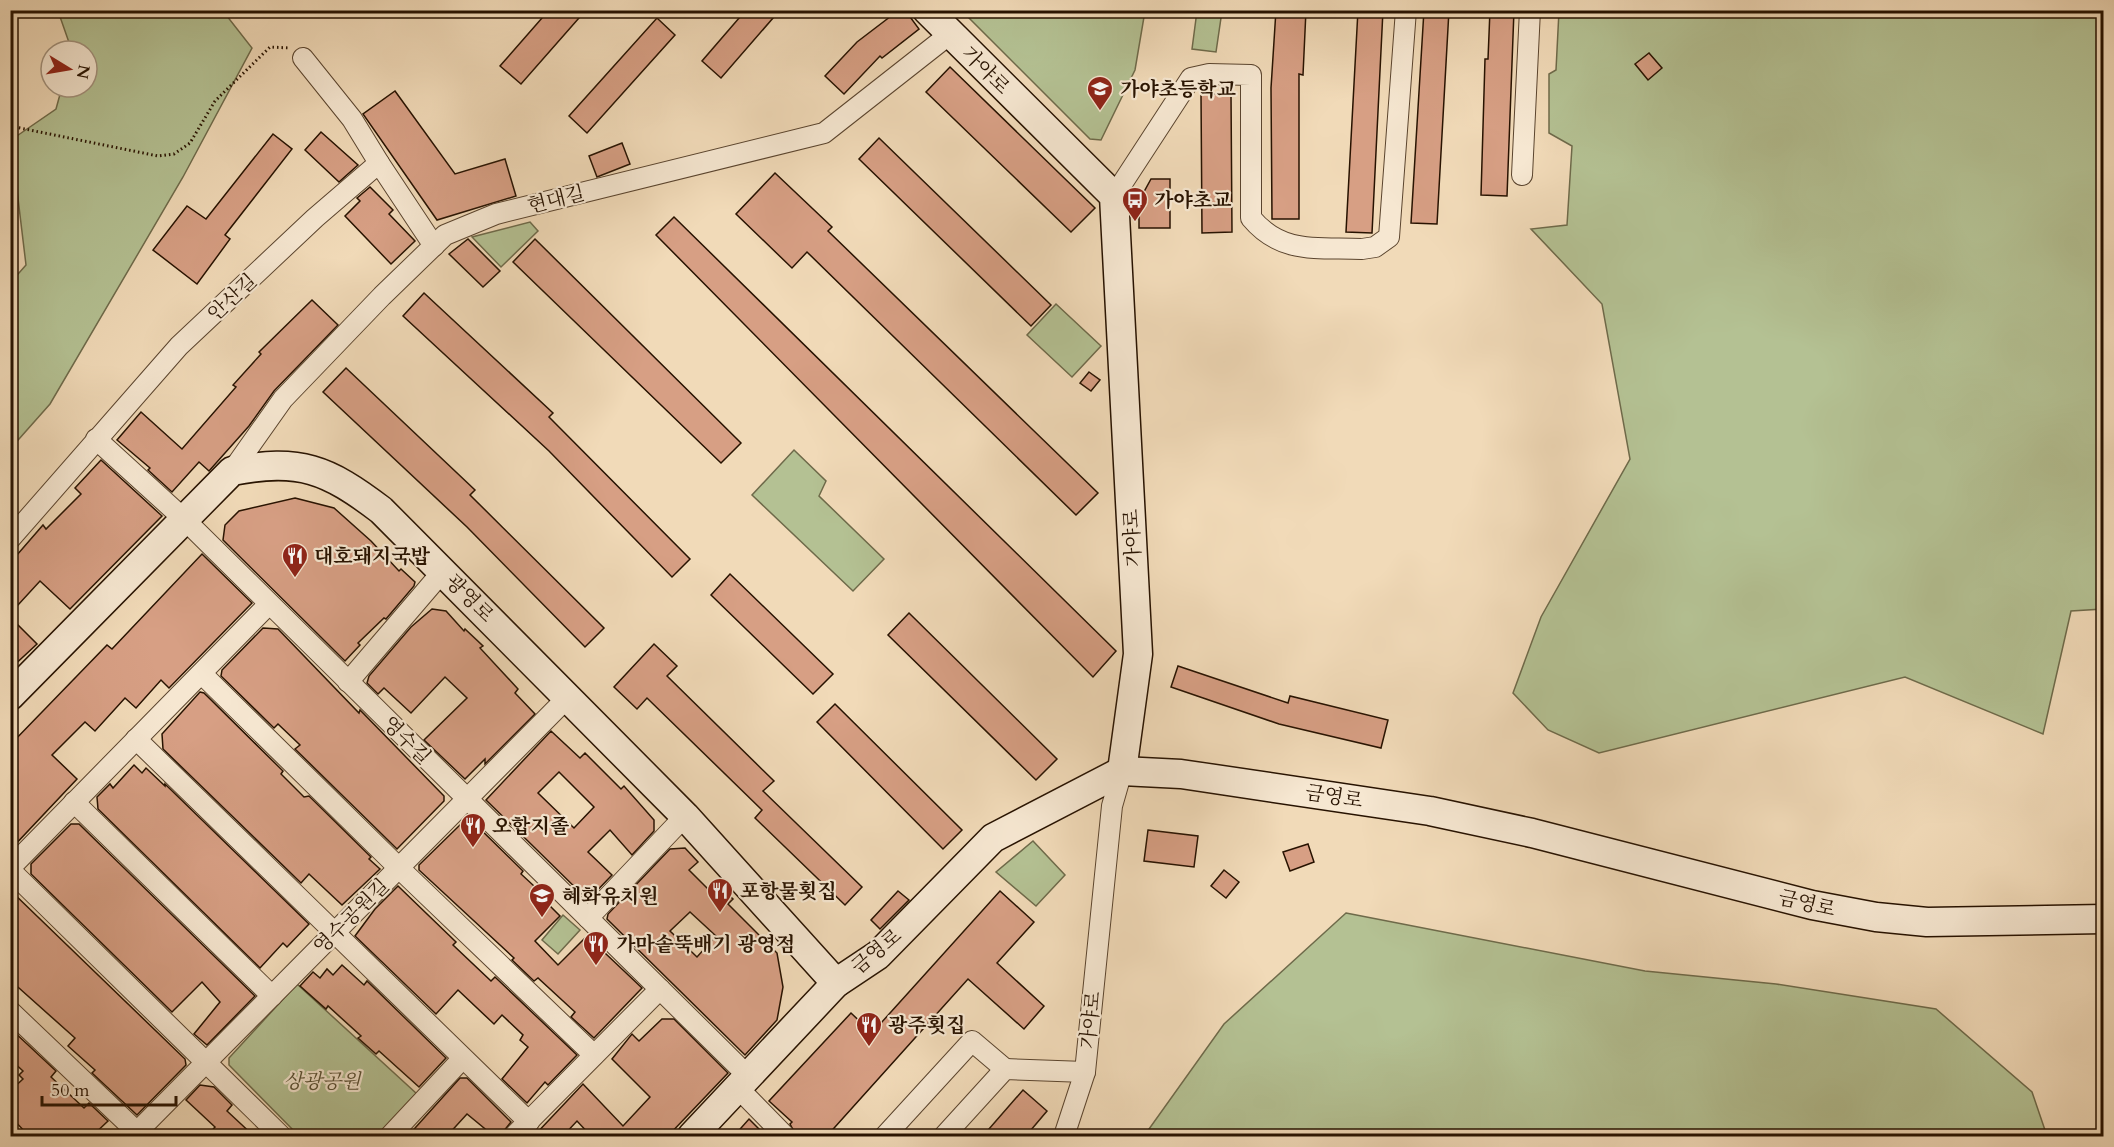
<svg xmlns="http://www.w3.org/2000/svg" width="2114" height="1147" font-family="Cardo,'Noto Serif KR',serif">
<rect width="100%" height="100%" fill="#f1dab8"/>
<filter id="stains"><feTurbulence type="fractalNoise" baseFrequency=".00333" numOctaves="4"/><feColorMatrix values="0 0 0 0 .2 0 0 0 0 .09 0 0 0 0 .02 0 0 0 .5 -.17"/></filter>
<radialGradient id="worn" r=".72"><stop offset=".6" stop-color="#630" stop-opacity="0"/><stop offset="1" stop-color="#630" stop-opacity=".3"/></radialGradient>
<!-- green -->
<g fill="#b4c193" stroke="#6e6a4a" stroke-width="1.5">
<polygon points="58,11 223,11 252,48 183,177 50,404 11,448 11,282 26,265 11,140 56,109 62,87 87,87 87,51 72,51"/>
<polygon points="962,11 1145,11 1135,70 1101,140 1090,139"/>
<polygon points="1197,11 1222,11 1216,52 1192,49"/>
<polygon points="1559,11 2103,11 2103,609 2071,611 2043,734 1905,677 1599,753 1548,730 1513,693 1541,617 1630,459 1602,304 1531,229 1567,225 1572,146 1549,133 1549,74 1556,70"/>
<polygon points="530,222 538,231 501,267 472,237"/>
<polygon points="1056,304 1101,346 1072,377 1027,335"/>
<polygon points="794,450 826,481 819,496 884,559 853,591 752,495"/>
<polygon points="1033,841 1065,875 1036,906 996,872"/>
<polygon points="1346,913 1645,971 1776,984 1936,1009 2032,1092 2047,1136 1144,1136 1224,1024"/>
<polygon points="563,915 580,930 558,954 542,940"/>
<polygon points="297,984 417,1094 378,1136 299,1136 229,1065 229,1058"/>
</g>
<!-- building -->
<g fill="#d79f84" stroke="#271200" stroke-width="1.5" fill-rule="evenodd">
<polygon points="549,10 586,10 521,84 500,66"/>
<polygon points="746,10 780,10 721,78 702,61"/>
<polygon points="899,10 905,10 919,29 882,58 880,56 844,94 825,76 857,42"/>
<polygon points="1276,10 1306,10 1303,75 1299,74 1299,219 1272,219 1271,88"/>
<polygon points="1358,10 1383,10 1372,233 1346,232"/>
<polygon points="1424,10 1449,10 1437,224 1411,223"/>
<polygon points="1490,10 1514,10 1507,196 1481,195 1485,59 1488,59"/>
<polygon points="657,18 675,35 587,133 569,116"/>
<polygon points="1649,53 1662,68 1648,80 1635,64"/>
<polygon points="950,67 1095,208 1071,232 926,92"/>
<polygon points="395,91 455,174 505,159 516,196 437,220 363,114"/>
<polygon points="1201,94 1231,94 1232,232 1202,233"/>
<polygon points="321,132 358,165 339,182 305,150"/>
<polygon points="273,134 292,149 225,235 230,239 197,284 153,250 187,206 206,219"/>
<polygon points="879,138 1051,305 1031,326 859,159"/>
<polygon points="622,143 630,164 597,177 589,156"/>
<polygon points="775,173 832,227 828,231 1098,493 1076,515 807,252 792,268 736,214"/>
<polygon points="1151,179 1170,179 1170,228 1139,228 1139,201"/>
<polygon points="370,187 393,210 389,214 415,241 391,264 345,216 360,201 357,198"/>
<polygon points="674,217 1116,651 1093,677 656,235"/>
<polygon points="468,239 500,271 483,287 449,254"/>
<polygon points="535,239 741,443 721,463 513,262"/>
<polygon points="424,293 553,413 549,417 690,559 672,577 549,451 403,316"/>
<polygon points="312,300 338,325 274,391 249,426 209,471 199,462 172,492 148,470 150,468 117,440 141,412 182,449 236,387 233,385 261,354 259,352"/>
<polygon points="346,368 475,490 470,495 604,628 585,647 467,527 323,392"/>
<polygon points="1089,372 1100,380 1091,391 1080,383"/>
<polygon points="101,460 162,516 70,609 40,581 18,605 10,598 10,585 16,579 10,574 10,563 43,525 46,529 81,494 75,488"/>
<polygon points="295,498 334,508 371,541 399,571 401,569 415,582 414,586 386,619 384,618 358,643 360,645 345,661 223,540 225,525 239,511"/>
<polygon points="202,554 252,603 169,688 161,680 136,708 125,698 95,731 85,722 52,755 77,779 10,850 10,745 107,645 112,649"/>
<polygon points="730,574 833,674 813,694 711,595"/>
<polygon points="432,609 446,611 464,631 465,629 483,646 480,648 518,689 515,693 535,714 485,764 485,759 465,779 424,740 467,698 445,677 411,713 384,688 378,694 367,683 369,676 411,627"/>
<polygon points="909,613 1057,759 1036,780 888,635"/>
<polygon points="10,617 37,644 10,669"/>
<polygon points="263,628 278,629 359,713 360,710 444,796 444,801 397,849 295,749 300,745 278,724 274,728 221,676 222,670"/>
<polygon points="654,644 677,666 667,676 774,781 763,791 862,887 845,905 755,818 762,810 647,698 637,709 614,687"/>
<polygon points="1178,666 1288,703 1290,696 1388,720 1381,748 1279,724 1171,687"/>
<polygon points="200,692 204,693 283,771 281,774 304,797 309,796 371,857 369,859 380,869 342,905 309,874 301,883 163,749 162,734"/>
<polygon points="835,704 962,830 943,849 817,722"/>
<path d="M551,731l29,27 5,-5 36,36 3,-3 30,34v11l-22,24 -22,-25 -22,22 24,23 -24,25 -102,-100zM559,772l35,35 -20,21 -36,-35z"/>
<polygon points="134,765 142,773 146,768 165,786 165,784 309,924 287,947 283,943 260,968 98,809 97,797 110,784 113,788"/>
<polygon points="464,821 476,825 523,871 521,874 547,898 545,901 560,916 535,941 558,965 587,936 642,988 594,1038 571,1017 575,1012 538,978 534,981 512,960 514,958 419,870 419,865"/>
<polygon points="71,824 79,824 255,996 207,1045 194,1034 220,1002 202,982 172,1012 31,874 31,864"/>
<polygon points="1148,830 1198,836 1194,867 1144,861"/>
<polygon points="1308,844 1314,862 1290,871 1283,852"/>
<path d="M685,848l13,14 -9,8 20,20 7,-7 17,16 -5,5 49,49 6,34 -6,33 -32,35 -138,-136 1,-5 62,-65zM690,912l26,24 -19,21 -27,-26z"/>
<polygon points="1224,870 1239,882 1226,898 1211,886"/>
<polygon points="398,886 456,942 453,945 491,981 495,977 577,1055 548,1085 545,1082 527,1103 502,1079 528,1047 520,1040 523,1035 502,1015 494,1024 458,990 436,1014 355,936 375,909"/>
<polygon points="10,890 185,1059 186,1065 137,1115 92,1073 95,1070 68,1046 75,1038 10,980"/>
<polygon points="898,891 909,900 880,929 871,920"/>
<polygon points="1000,891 1034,922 997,963 1044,1006 1024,1029 968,979 826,1137 797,1137 790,1124 792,1122 769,1101 851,1013 872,1033"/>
<polygon points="342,965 364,985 367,981 446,1058 419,1087 379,1051 376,1054 358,1038 361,1036 328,1006 326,1009 300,986 313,972 320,978 327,969 333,975"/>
<polygon points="662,1019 674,1019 728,1073 667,1137 592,1137 577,1121 562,1137 533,1137 583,1084 623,1126 650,1097 612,1059 632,1034 639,1041"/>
<polygon points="12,1030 56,1071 51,1077 84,1108 89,1103 108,1121 91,1137 30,1137 10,1116 10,1091 23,1079 19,1075 23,1071 10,1059"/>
<polygon points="460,1078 467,1078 511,1122 499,1137 495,1137 467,1114 446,1137 407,1137"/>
<polygon points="200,1085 214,1087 232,1105 227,1111 255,1137 206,1137 215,1127 186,1100"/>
<polygon points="1023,1090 1047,1111 1025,1137 982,1137"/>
<polygon points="749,1119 767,1137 733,1137"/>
</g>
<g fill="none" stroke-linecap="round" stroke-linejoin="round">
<defs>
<g id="street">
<polyline points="379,163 434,246"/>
<polyline points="1522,175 1530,10"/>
<path d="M1114,196l77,-118 18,-4 42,1v143c31,37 67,29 111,31l13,-2 14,-10 17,-227"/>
<polyline points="96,439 185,520 750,1078"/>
<polyline points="232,471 283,399 382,296 445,235 496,214 824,133 950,34"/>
<polyline points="10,539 179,346 315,218 379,163 352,119 303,58"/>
<polyline points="202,674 399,868 594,1055"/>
<polyline points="348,682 443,571"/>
<polyline points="136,739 529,1122"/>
<polyline points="74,802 272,996"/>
<polyline points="10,868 269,604"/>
<polyline points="10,870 281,1136"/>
<polyline points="588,918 685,816"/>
<polyline points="10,1011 137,1132"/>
<polyline points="739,1089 785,1136"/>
<polyline points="136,1136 137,1132 568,697"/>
<polyline points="390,1136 462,1059"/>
<polyline points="514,1136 660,989"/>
<polyline points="885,1136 972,1041 1005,1069"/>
<polyline points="944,1136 1005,1069 1085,1072"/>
<polyline points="1064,1136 1085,1072 1112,806 1122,771"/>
</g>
<g id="secondary">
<polyline points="927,10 1114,196 1138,654 1122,771"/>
<path d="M10,696l222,-225c68,-13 95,-2 149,39l304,306 151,167"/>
<polyline points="692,1136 836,983 878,955 993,838 1122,771 1181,774 1430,811 1532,833 1812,905 1876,917 1927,922 2104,919"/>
</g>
</defs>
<!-- street casing -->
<use href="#street" stroke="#5a442e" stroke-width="22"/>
<!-- secondary casing -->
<use href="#secondary" stroke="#271200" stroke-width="31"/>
<!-- path -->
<polyline stroke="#271200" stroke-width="3" stroke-dasharray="1.5 3" stroke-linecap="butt" points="10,126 158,156 174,154 190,143 215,101 270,47 290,48"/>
<!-- street -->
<use href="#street" stroke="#f6e7d1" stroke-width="20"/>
<!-- secondary -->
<use href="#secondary" stroke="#f6e7d1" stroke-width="28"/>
</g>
<!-- icons -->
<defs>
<symbol id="school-pin" viewBox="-11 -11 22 30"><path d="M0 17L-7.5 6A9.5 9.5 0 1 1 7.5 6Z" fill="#8f2418" stroke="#f6e7d1"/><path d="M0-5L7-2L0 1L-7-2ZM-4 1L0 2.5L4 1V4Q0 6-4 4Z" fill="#fff"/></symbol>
<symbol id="bus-pin" viewBox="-11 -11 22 30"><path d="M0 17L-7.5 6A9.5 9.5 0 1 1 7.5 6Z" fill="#8f2418" stroke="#f6e7d1"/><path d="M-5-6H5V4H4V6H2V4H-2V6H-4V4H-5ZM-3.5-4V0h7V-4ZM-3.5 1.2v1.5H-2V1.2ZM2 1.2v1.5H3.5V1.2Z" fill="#fff"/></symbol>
<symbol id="restaurant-pin" viewBox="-11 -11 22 30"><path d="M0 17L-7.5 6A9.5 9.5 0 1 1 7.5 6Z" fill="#8f2418" stroke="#f6e7d1"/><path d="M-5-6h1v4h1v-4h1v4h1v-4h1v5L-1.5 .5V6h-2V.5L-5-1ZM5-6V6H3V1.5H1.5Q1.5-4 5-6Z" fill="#fff"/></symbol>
</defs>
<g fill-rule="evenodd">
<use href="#school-pin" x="1085" y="74" width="30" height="40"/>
<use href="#bus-pin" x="1120" y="185" width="30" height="40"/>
<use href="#restaurant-pin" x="280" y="541" width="30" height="40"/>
<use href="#restaurant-pin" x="458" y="811" width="30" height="40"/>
<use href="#restaurant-pin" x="705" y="876" width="30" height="40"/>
<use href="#school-pin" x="527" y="881" width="30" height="40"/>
<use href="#restaurant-pin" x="581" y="929" width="30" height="40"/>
<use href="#restaurant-pin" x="854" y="1010" width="30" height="40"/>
</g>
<g text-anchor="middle" stroke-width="4.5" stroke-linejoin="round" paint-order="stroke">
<!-- street labels -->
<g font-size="20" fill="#271200" stroke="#f6e7d1">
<text transform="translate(986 70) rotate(45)" y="7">가야로</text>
<text transform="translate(556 199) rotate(-14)" y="7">현대길</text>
<text transform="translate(232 297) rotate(-43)" y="7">안산길</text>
<text transform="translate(1132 538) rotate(-93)" y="7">가야로</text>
<text transform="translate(470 598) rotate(45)" y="7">광영로</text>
<text transform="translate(407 740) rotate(45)" y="7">영수길</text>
<text transform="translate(1334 796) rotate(9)" y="7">금영로</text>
<text transform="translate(1807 903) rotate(13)" y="7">금영로</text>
<text transform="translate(351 916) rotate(-45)" y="7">영수공원길</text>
<text transform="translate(876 951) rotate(-40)" y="7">금영로</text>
<text transform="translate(1090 1020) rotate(-84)" y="7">가야로</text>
</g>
<!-- poi labels -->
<g font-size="20" font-weight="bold" fill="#271200" stroke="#f6e7d1" text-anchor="start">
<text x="1120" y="96">가야초등학교</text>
<text x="1154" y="207">가야초교</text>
<text x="314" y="563">대호돼지국밥</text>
<text x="492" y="833">오합지졸</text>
<text x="740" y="898">포항물횟집</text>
<text x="562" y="903">혜화유치원</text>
<text x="616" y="951">가마솥뚝배기 광영점</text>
<text x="888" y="1032">광주횟집</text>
</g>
<!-- park labels -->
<g font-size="20" font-style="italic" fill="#584f33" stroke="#f6e7d1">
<text x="322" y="1088">상광공원</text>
</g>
</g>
<!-- margin -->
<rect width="2114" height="1147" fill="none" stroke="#f1dab8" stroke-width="36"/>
<rect x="12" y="12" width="2090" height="1123" fill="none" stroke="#271200" stroke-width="3"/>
<rect x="18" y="18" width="2078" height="1111" fill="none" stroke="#271200" stroke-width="1.5"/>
<!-- north arrow -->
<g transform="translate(69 69) rotate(101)"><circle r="28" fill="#f6e7d1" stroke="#a3927d" stroke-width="1.5"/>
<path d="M0-4.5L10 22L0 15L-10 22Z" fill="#8f2418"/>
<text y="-9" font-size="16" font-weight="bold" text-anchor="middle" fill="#271200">N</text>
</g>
<!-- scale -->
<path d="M42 1096v9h134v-9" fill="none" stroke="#271200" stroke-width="3"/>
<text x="51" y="1096" font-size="18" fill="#271200" stroke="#f6e7d1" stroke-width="4.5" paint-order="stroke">50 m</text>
<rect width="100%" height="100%" filter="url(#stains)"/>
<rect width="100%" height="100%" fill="url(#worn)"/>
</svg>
